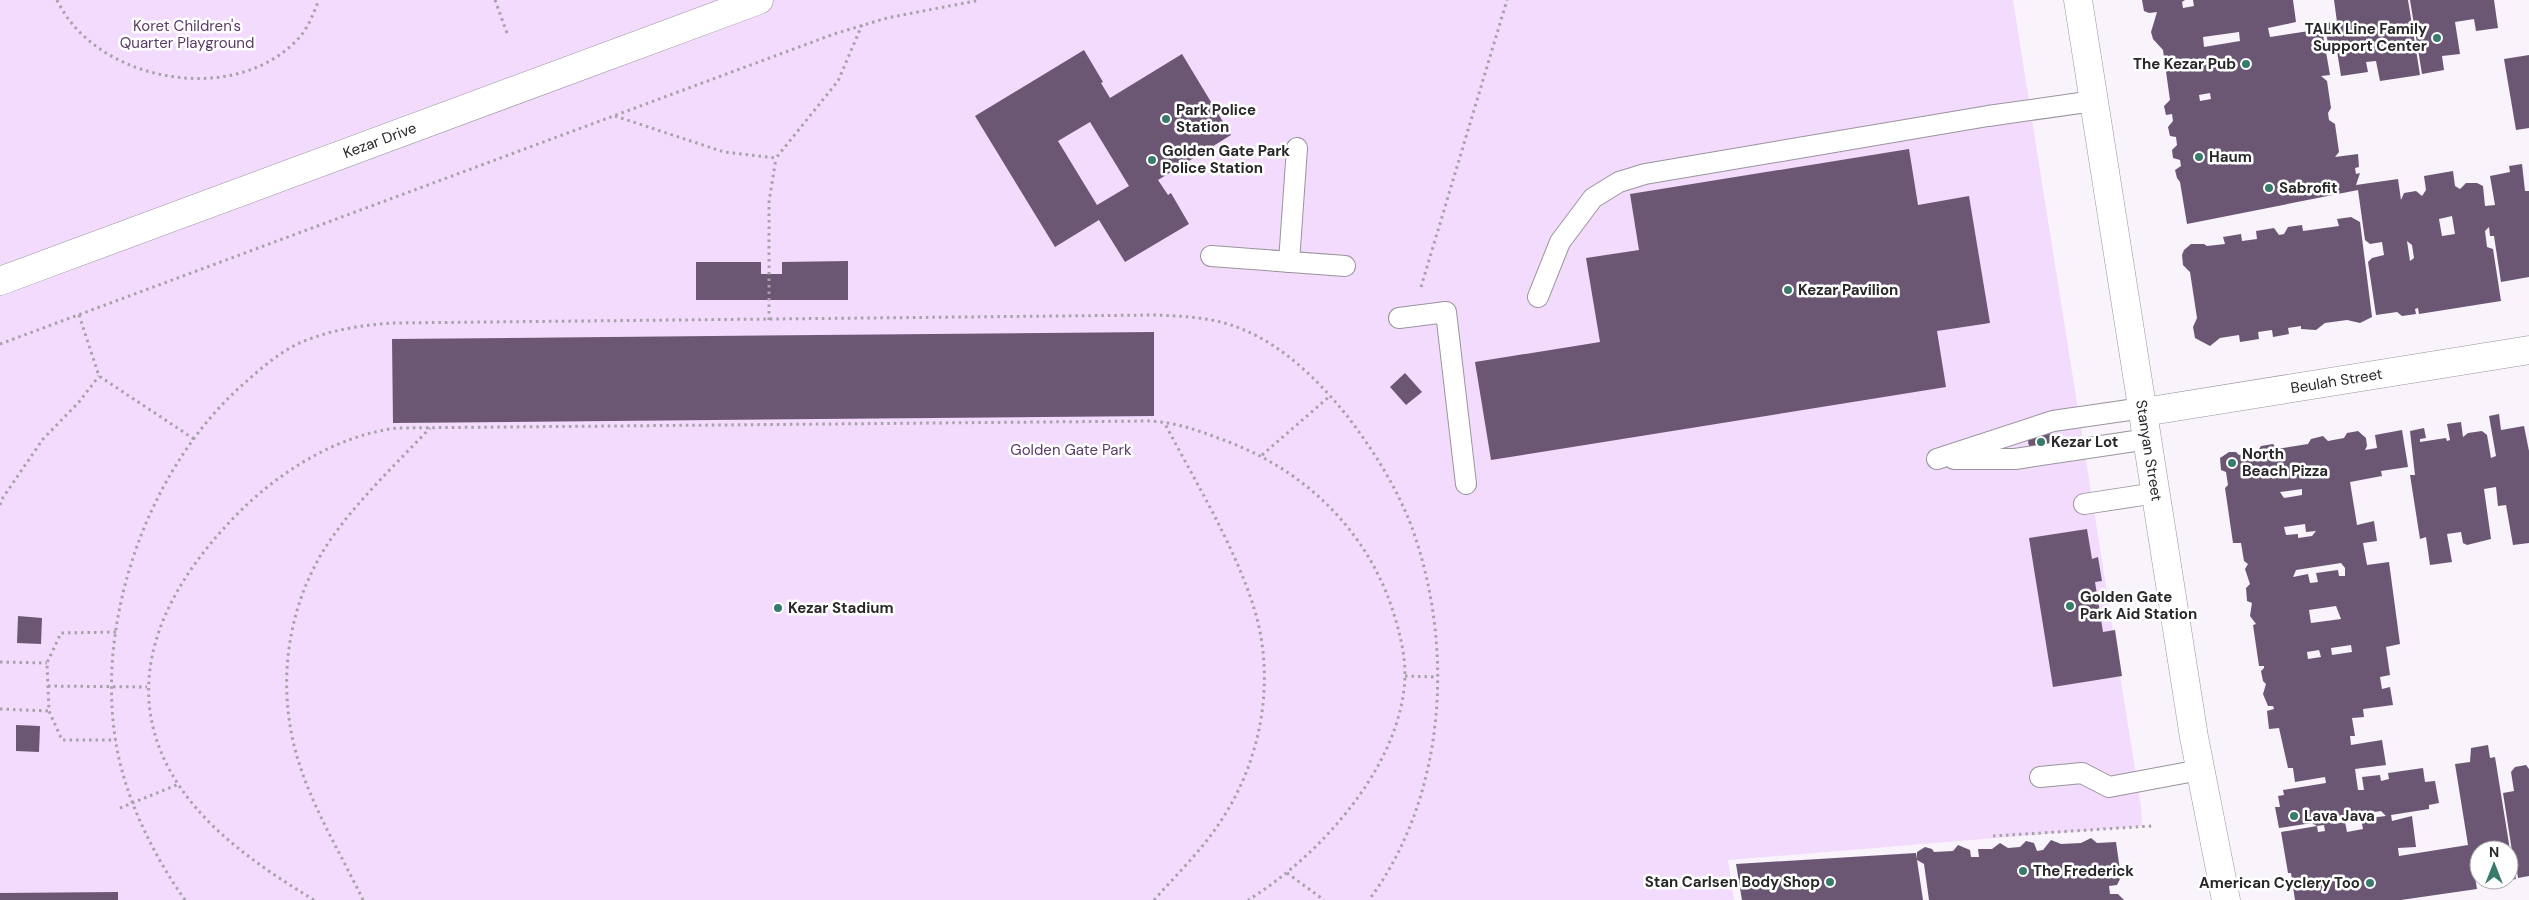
<svg xmlns="http://www.w3.org/2000/svg" width="2529" height="900" font-family="'DM Sans',sans-serif">
<rect width="100%" height="100%" fill="#f9f3fc"/>
<!-- green -->
<polygon fill="#f2dbfd" points="0,0 2013,0 2141,807 2142,826 1728,860 1734,900 0,900"/>
<!-- building -->
<g fill="#6b5774" fill-rule="evenodd">
<path d="M2142,0h43l-3,2 1,6 11,-2 -1,-6h100l3,22 -28,6 2,9 52,-8 8,46 -9,1 6,5 4,27 -3,5 1,7 6,4 4,28 -4,5 23,-3 1,13 -4,1 1,6 4,-1 -4,12 42,-6 3,21 3,-7 12,-2 6,5 4,-6 -2,-14 29,-5 2,15 5,3 6,-6h11l6,3 2,20 10,-1 -5,-29 20,-4 -1,-6 13,-2 3,27h4v86l-28,5 -7,-46h-4l-1,-9 -4,4 2,16 6,2 8,52 -82,13 -1,-6 -3,1 1,5 -14,2 -5,-4 -21,3 -8,-53 4,-4 12,-3 -2,-13 -12,2 -5,-4 -7,-50 -171,34 -7,-42 -3,-4 -2,-8 6,-4 -1,-6 -7,-2 -1,-8 5,-5 -1,-8 -6,-1 -2,-9 5,-6 -1,-7 -6,1 -2,-9 6,-6 -7,-50 -10,-11 -2,-7 6,-20 -8,1 -5,-2zM2239,32l1,9 -36,6 -1,-10zM2210,93l1,6 -11,2 -1,-6zM2452,216l3,18 -13,2 -3,-17zM2407,241l5,4 2,13 -4,3z"/>
<polygon points="2334,0 2408,0 2420,75 2380,81 2376,61 2366,62 2368,72 2341,76 2337,51 2330,53 2324,23 2337,22"/>
<polygon points="2410,0 2494,0 2498,28 2476,31 2474,19 2455,22 2460,54 2442,56 2444,70 2422,74"/>
<path d="M1084,50l19,32 -2,1 9,15 72,-44 49,81 -73,45 10,15 3,-2 18,31 -64,38 -26,-42 -44,27 -80,-131zM1090,122l39,64 -32,19 -39,-64z"/>
<polygon points="2529,55 2529,128 2516,130 2504,59"/>
<polygon points="1909,149 1918,205 1969,196 1990,323 1937,331 1946,387 1491,460 1475,362 1600,342 1586,258 1639,250 1630,194"/>
<polygon points="2351,217 2360,222 2372,317 2360,323 2347,320 2325,323 2316,330 2301,329 2301,326 2288,328 2289,334 2273,337 2272,330 2258,332 2259,339 2240,342 2239,335 2220,338 2210,346 2195,338 2193,327 2197,318 2190,272 2183,265 2182,255 2184,250 2191,244 2204,244 2207,246 2225,244 2223,237 2241,234 2242,241 2257,239 2256,231 2274,228 2279,235 2284,234 2288,227 2302,225 2303,231 2339,226 2337,219"/>
<polygon points="848,261 848,300 696,300 696,262 761,262 761,274 782,274 782,262"/>
<polygon points="1154,332 1154,416 393,423 392,339"/>
<polygon points="1405,373 1422,392 1406,405 1390,387"/>
<polygon points="2499,414 2501,430 2524,426 2529,451 2529,543 2513,545 2506,505 2498,506 2496,487 2484,489 2491,539 2467,545 2463,543 2461,532 2447,534 2452,562 2430,565 2426,537 2420,539 2410,475 2415,475 2410,431 2424,428 2426,438 2420,439 2420,442 2446,438 2447,441 2450,440 2447,424 2461,422 2463,437 2468,433 2482,431 2487,435 2491,458 2496,456 2489,416"/>
<path d="M2402,430l6,37 -27,4 1,5 -32,6 7,43 17,-4 3,20 -14,2 4,22 22,-3 11,82 -14,3 4,28 -10,2 2,12 8,-2 3,18 -30,4 1,8 -12,1 3,18h-5l1,9 31,-5 4,25 -31,4 3,21h6l-2,-13 18,-2 1,6 8,-2 -1,-6 35,-5 2,14 10,-1 4,22 -10,2v4l-38,6 1,6 20,-5 4,31 -18,1 1,8 69,-11 -13,-81 15,-2 1,-14 17,-3 2,13 5,-1 15,93h-31v31l-4,-4 2,12 -76,11h-106l-4,-27h-3l-7,-41 36,-6 1,6 7,-1 -1,-6 -7,1 -5,-3 -33,5 -4,-21h5l-2,-11 6,-1 -1,-5 43,-7 -1,-6 -30,5 -2,-14h-5l-9,-40 -10,1 -2,-18 7,-2 -1,-3h-5l-5,-12 3,-10 -3,-3 -2,-10 3,-3v-2h-5l-6,-41 3,-1 -6,-8 2,-13 -5,-2 -1,-13 4,-4 -5,-15 3,-5 -4,-3 -3,-18h-8l-8,-55 3,-3 -2,-13 -5,-2 -1,-12 9,-6h7l3,3 18,-3 4,-6 12,-2 4,5 31,-5 3,-5 12,-3 5,5 16,-3 3,-5 11,-2 8,7 1,8 -2,4 12,-2 -2,-13zM2302,489v6l-18,3 -4,-6zM2305,524l1,8 10,-1 -4,5 -14,2v-4l-12,1 -2,-8zM2341,563l4,5v8h-6l-1,-6 -22,3 2,9 -8,1 -2,-9 -15,3 3,-7zM2336,606l5,13 -30,4 -2,-13zM2351,645l1,7 -20,3 -1,-7zM2319,650l2,7 -13,2 -1,-7zM2381,811l5,5 -25,3 2,10 -16,3 -2,-10 -12,2 3,-6z"/>
<polygon points="2051,433 2054,447 2030,451 2027,436"/>
<polygon points="2087,529 2092,559 2098,557 2102,581 2095,582 2103,632 2115,630 2122,676 2053,687 2029,538"/>
<polygon points="18,616 42,618 41,644 17,643"/>
<polygon points="16,725 40,726 39,752 16,751"/>
<polygon points="2526,765 2529,769 2529,876 2518,878 2516,864 2514,864 2503,793 2514,791 2511,772 2515,767"/>
<polygon points="2091,838 2097,843 2116,842 2121,877 2117,885 2109,886 2110,894 2118,894 2124,900 1929,900 1924,864 1917,860 1923,900 1742,900 1736,864 1916,853 1917,859 1917,852 1925,847 1932,849 1934,852 1953,851 1958,845 1970,850 1971,857 1979,857 1978,849 1992,849 2000,843 2008,848 2020,847 2026,841 2034,843 2037,851 2043,850 2051,840 2061,844 2081,843"/>
<polygon points="2509,852 2516,879 2509,880"/>
<polygon points="118,892 118,900 0,900 0,893"/>
</g>
<g fill="none" stroke-linecap="round" stroke-linejoin="round">
<defs>
<g id="lane">
<polyline points="1211,256 1345,266"/>
<polyline points="1289,262 1297,148"/>
<polyline points="1538,297 1560,242 1593,198 1619,182 1645,174 1988,116 2094,101"/>
<polyline points="1399,318 1446,312 1466,484"/>
<polyline points="1937,459 2053,421 2143,408"/>
<polyline points="1954,459 2015,459 2148,439"/>
<polyline points="2084,504 2156,493"/>
<polyline points="2040,777 2082,773 2109,787 2200,770"/>
</g>
<g id="street">
<path id="s1" d="M2144,412l385,-62"/>
</g>
<g id="secondary">
<path id="s2" d="M2078,0l116,737 32,163"/>
</g>
<g id="primary">
<path id="s3" d="M0,281l759,-281"/>
</g>
</defs>
<!-- lane casing -->
<use href="#lane" stroke="#99949b" stroke-width="22"/>
<!-- street casing -->
<use href="#street" stroke="#99949b" stroke-width="29"/>
<!-- secondary casing -->
<use href="#secondary" stroke="#99949b" stroke-width="29"/>
<!-- primary casing -->
<use href="#primary" stroke="#99949b" stroke-width="29"/>
<!-- path -->
<g stroke="#a6a2a8" stroke-width="3" stroke-dasharray="2.5 4" stroke-linecap="butt">
<path d="M57,0c39,82 176,107 240,40 11,-11 16,-26 22,-40"/>
<polyline points="495,0 507,33"/>
<polyline points="615,116 724,152 776,158 838,81 862,25"/>
<polyline points="1421,287 1507,0"/>
<polyline points="79,315 99,376 194,439"/>
<polyline points="769,320 769,202 776,158"/>
<polyline points="0,344 834,34 887,18 980,0"/>
<polyline points="1262,455 1330,396"/>
<polyline points="0,505 2,499 43,439 79,402 99,376"/>
<polyline points="116,632 61,633 47,663 49,711 62,740 116,740"/>
<polyline points="0,662 47,663"/>
<polyline points="1405,676 1437,677"/>
<polyline points="48,686 147,687"/>
<polyline points="0,709 49,711"/>
<polyline points="120,808 179,784"/>
<polyline points="1993,836 2152,826"/>
<polyline points="1287,873 1324,900"/>
<path d="M185,900c-31,-44 -58,-98 -68,-151 -24,-128 32,-285 131,-369 18,-16 37,-32 59,-40 28,-11 57,-15 85,-17l761,-8c30,1 60,2 89,14 42,17 78,53 106,88 25,33 48,69 63,108 44,120 36,270 -42,375"/>
<path d="M314,900c-36,-22 -71,-45 -101,-74 -100,-98 -74,-206 13,-300 43,-48 106,-90 171,-98l751,-7c25,1 47,8 70,17 81,28 146,87 174,170 7,22 13,44 13,67 -2,89 -85,181 -157,225"/>
<path d="M363,900c-21,-44 -48,-88 -63,-134 -26,-78 -14,-167 36,-234 27,-37 62,-70 94,-104"/>
<path d="M1154,900c24,-27 51,-53 70,-84 39,-61 52,-141 29,-211 -20,-62 -58,-124 -89,-183"/>
</g>
<!-- lane -->
<use href="#lane" stroke="#fff" stroke-width="20"/>
<!-- street -->
<use href="#street" stroke="#fff" stroke-width="28"/>
<!-- secondary -->
<use href="#secondary" stroke="#fff" stroke-width="28"/>
<!-- primary -->
<use href="#primary" stroke="#fff" stroke-width="28"/>
</g>
<!-- markers -->
<g fill="#387b6c" stroke="#fff" stroke-width="2">
<circle cx="2437" cy="38" r="5"/>
<circle cx="2246" cy="64" r="5"/>
<circle cx="1166" cy="119" r="5"/>
<circle cx="2199" cy="157" r="5"/>
<circle cx="1152" cy="160" r="5"/>
<circle cx="2269" cy="188" r="5"/>
<circle cx="1788" cy="290" r="5"/>
<circle cx="2041" cy="442" r="5"/>
<circle cx="2232" cy="463" r="5"/>
<circle cx="2070" cy="606" r="5"/>
<circle cx="778" cy="608" r="5"/>
<circle cx="2294" cy="816" r="5"/>
<circle cx="2023" cy="871" r="5"/>
<circle cx="1830" cy="882" r="5"/>
<circle cx="2370" cy="883" r="5"/>
</g>
<g text-anchor="middle" stroke-width="5" stroke-linejoin="round" paint-order="stroke">
<!-- park labels -->
<g font-size="15" fill="#5a3b68" stroke="#fff">
<text x="187" y="31">Koret Children's<tspan x="187" dy="17">Quarter Playground</tspan></text>
<text x="1071" y="455">Golden Gate Park</text>
</g>
<!-- poi labels -->
<g font-size="15" font-weight="bold" fill="#29272a" stroke="#fff" text-anchor="start">
<text x="2427" y="34" text-anchor="end">TALK Line Family<tspan x="2427" dy="17">Support Center</tspan></text>
<text x="2236" y="69" text-anchor="end">The Kezar Pub</text>
<text x="1176" y="115">Park Police<tspan x="1176" dy="17">Station</tspan></text>
<text x="1162" y="156">Golden Gate Park<tspan x="1162" dy="17">Police Station</tspan></text>
<text x="2209" y="162">Haum</text>
<text x="2279" y="193">Sabrofit</text>
<text x="1798" y="295">Kezar Pavilion</text>
<text x="2051" y="447">Kezar Lot</text>
<text x="2242" y="459">North<tspan x="2242" dy="17">Beach Pizza</tspan></text>
<text x="2080" y="602">Golden Gate<tspan x="2080" dy="17">Park Aid Station</tspan></text>
<text x="788" y="613">Kezar Stadium</text>
<text x="2304" y="821">Lava Java</text>
<text x="2033" y="876">The Frederick</text>
<text x="1820" y="887" text-anchor="end">Stan Carlsen Body Shop</text>
<text x="2360" y="888" text-anchor="end">American Cyclery Too</text>
</g>
<!-- street labels -->
<g font-size="15" fill="#29272a" stroke="#fff">
<text dy="5" stroke="none"><textPath href="#s3" startOffset="405">Kezar Drive</textPath></text>
<text dy="5" stroke="none"><textPath href="#s1" startOffset="195">Beulah Street</textPath></text>
<text dy="5" stroke="none"><textPath href="#s2" startOffset="456">Stanyan Street</textPath></text>
</g>
</g>
<!-- north arrow -->
<g transform="translate(2494 865)"><circle r="24" fill="#ffffff" stroke="#a9a9aa"/>
<path d="M0-4L9 19L0 12L-9 19Z" fill="#387b6c"/>
<text y="-8" font-size="14" font-weight="bold" text-anchor="middle" fill="#29272a">N</text>
</g>
</svg>
